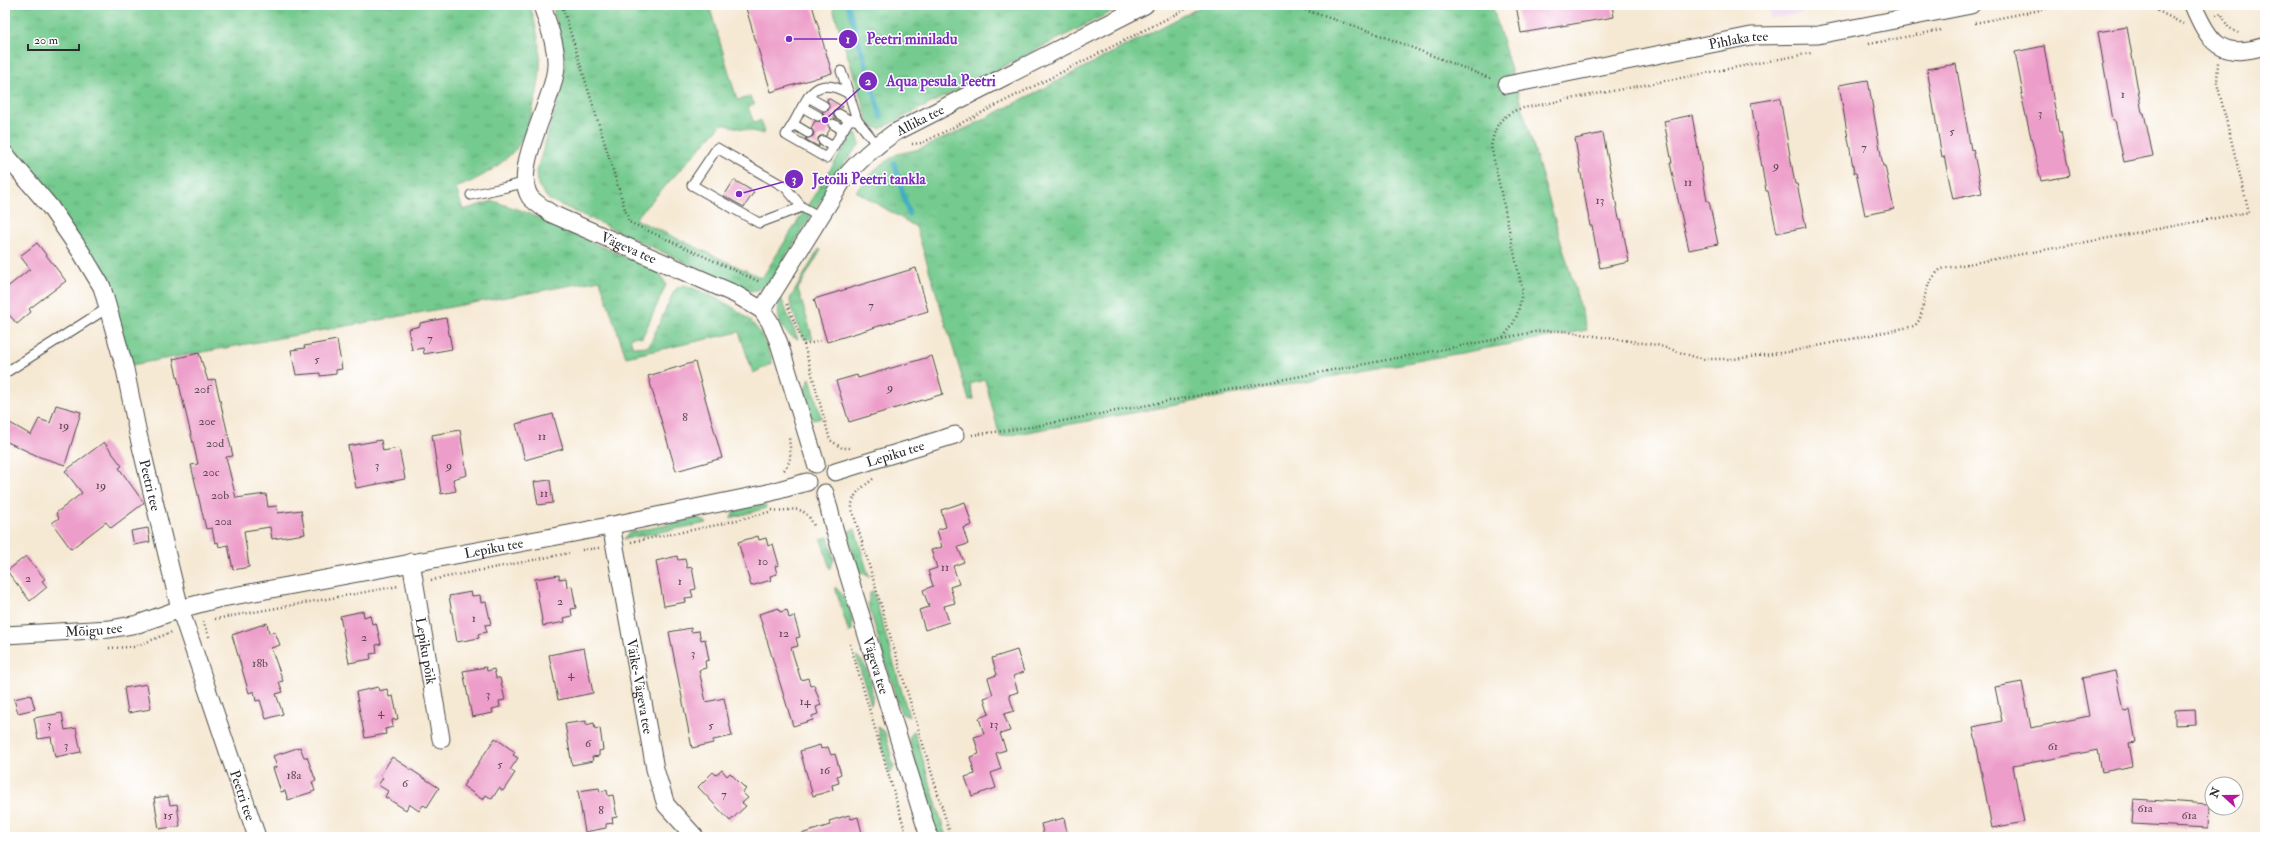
<svg xmlns="http://www.w3.org/2000/svg" width="2270" height="842" font-family="'IM FELL Double Pica',serif">
<defs>
<pattern id="grass-tufts" width="24" height="20" patternUnits="userSpaceOnUse"><rect width="24" height="20" fill="#74ca8f"/><path d="M3 7l-1-3M5 7V3M7 7l1-3M15 17l-1-3M17 17v-4M19 17l1-3" fill="none" stroke="#5fa475"/></pattern>
</defs>
<rect width="100%" height="100%" fill="#fff"/>
<filter id="ink" filterUnits="userSpaceOnUse"><feTurbulence type="fractalNoise" baseFrequency=".025" numOctaves="2"/><feDisplacementMap in="SourceGraphic" scale="8" xChannelSelector="R" yChannelSelector="G"/><feConvolveMatrix kernelMatrix="1 2 1 2 8 2 1 2 1" color-interpolation-filters="sRGB"/></filter>
<filter id="wash" filterUnits="userSpaceOnUse"><feTurbulence type="fractalNoise" baseFrequency=".012" numOctaves="4" result="noise"/><feDisplacementMap in="SourceGraphic" scale="16" xChannelSelector="R" yChannelSelector="G"/><feGaussianBlur stdDeviation="0.9" result="paint"/><feColorMatrix in="noise" values="0 0 0 0 0 0 0 0 0 0 0 0 0 0 0 0 0 1.4 0 .05"/><feComposite in="paint" operator="in"/></filter>
<g filter="url(#wash)">
<rect width="100%" height="100%" fill="#f6e9d4"/>
<!-- built -->
<polygon fill="#ead1ec" points="1768,5 1840,5 1770,19"/>
<!-- grass -->
<g fill="url(#grass-tufts)" stroke="#507a5d">
<path d="M5,5h525c13,44 14,69 0,113 -4,11 -9,27 -18,35 -16,16 -35,27 -56,35l7,22 30,-9 30,10 137,62 6,12 -24,53 -5,-2 -7,2 3,9 16,-1 25,-55 4,-4 7,-2c32,13 67,26 81,59 3,6 6,13 6,20l-19,9 -14,-41 -113,25 -26,-77 -469,85 -29,-91 -97,-128z"/>
<polygon points="552,5 709,5 737,100 750,97 755,104 748,107 754,123 761,120 764,134 722,124 635,219 762,278 852,135 853,133 857,135 860,144 839,170 771,281 757,290 747,291 548,199 538,185 537,169 561,91 565,67 564,50"/>
<polygon points="832,5 1120,5 1117,9 880,129 872,126 868,121"/>
<polygon points="1204,5 1492,5 1587,330 1000,437 985,380 970,384 974,399 969,400 916,227 856,191 878,167 897,154 920,149 971,126"/>
<polygon points="819,249 821,250 798,289 813,339 804,339 791,308 790,299"/>
<path d="M781,298l17,41c-17,-5 -24,-24 -17,-41z"/>
<path d="M810,378l11,40 -8,2c-5,-14 -13,-28 -3,-42z"/>
<polygon points="765,503 766,508 731,518 733,512"/>
<polygon points="699,518 707,523 624,539 629,533"/>
<polygon points="855,529 869,577 857,569 847,532"/>
<polygon points="828,537 834,559 830,569 821,539"/>
<path d="M835,587c11,9 19,29 17,43l-3,3z"/>
<polygon points="873,590 909,717 901,713 899,707 868,604 870,593"/>
<path d="M856,656c11,4 20,38 15,49z"/>
<polygon points="877,727 885,732 894,768 890,773"/>
<polygon points="914,730 946,837 937,837 910,744 909,739"/>
</g>
<g fill="none" stroke-linecap="round" stroke-linejoin="round">
<!-- stream -->
<g stroke="#40adbf" stroke-width="5">
<polyline points="848,5 881,117"/>
<polyline points="894,163 909,214"/>
</g>
</g>
<g id="blocks">
<!-- building -->
<g fill="#ed9dc9">
<polygon points="745,5 812,5 832,73 771,92"/>
<polygon points="1516,5 1612,5 1614,17 1521,33"/>
<polygon points="2127,27 2142,113 2144,113 2153,156 2124,162 2115,120 2113,120 2098,32"/>
<polygon points="2044,46 2059,132 2061,132 2070,176 2041,181 2021,94 2023,94 2015,52"/>
<polygon points="1956,64 1971,150 1973,149 1982,193 1953,199 1944,156 1942,157 1927,69"/>
<polygon points="1868,80 1883,166 1885,166 1894,209 1865,215 1856,173 1854,173 1839,85"/>
<polygon points="828,98 843,107 836,109 833,114 835,119 828,121 830,129 826,136 820,136 818,138 819,147 805,139 813,136 814,133 811,128 815,121 821,121 824,116 822,111 827,111 829,109 827,101"/>
<polygon points="1780,98 1795,184 1797,184 1806,227 1777,233 1768,191 1766,191 1751,103"/>
<polygon points="1692,115 1707,201 1709,201 1718,244 1689,250 1670,163 1672,163 1664,121"/>
<polygon points="1603,133 1619,219 1621,219 1629,262 1600,268 1592,226 1590,226 1575,139"/>
<polygon points="734,180 754,192 744,207 724,196"/>
<polygon points="37,243 66,281 29,309 31,312 17,324 5,310 5,289 30,269 20,256"/>
<polygon points="916,268 928,311 827,342 814,299"/>
<polygon points="446,318 452,349 424,354 423,348 412,350 408,329 420,326 420,323"/>
<polygon points="337,340 342,369 336,370 336,374 320,376 320,373 296,375 291,350 305,348 304,346"/>
<polygon points="199,353 208,381 215,379 233,456 226,457 236,498 266,494 268,507 277,506 278,513 301,510 305,534 272,539 270,527 244,531 249,567 233,570 228,545 219,547 218,542 215,543 212,528 206,529 191,465 198,464 173,359"/>
<polygon points="932,356 943,394 849,422 836,381 857,375 858,378"/>
<polygon points="695,362 722,458 676,471 648,376"/>
<polygon points="56,405 81,412 65,465 40,457 5,441 5,420 31,435 39,419 50,423"/>
<polygon points="553,414 563,449 525,460 516,424"/>
<polygon points="460,430 467,475 453,479 456,491 441,494 432,435"/>
<polygon points="381,440 383,451 399,448 405,479 356,488 348,446"/>
<polygon points="104,442 122,466 119,468 144,503 111,528 106,522 71,549 52,523 59,518 56,513 82,493 65,471"/>
<polygon points="550,480 553,503 538,505 534,482"/>
<polygon points="965,502 972,525 963,528 968,544 958,547 964,562 953,566 959,584 950,587 955,603 944,606 949,622 925,630 919,610 929,607 923,590 933,586 928,571 937,568 931,550 942,547 937,530 946,527 941,510"/>
<polygon points="148,528 150,542 134,545 131,531"/>
<polygon points="758,536 759,540 766,538 768,546 773,544 779,565 775,566 777,574 770,576 771,580 751,586 738,542"/>
<polygon points="26,556 45,579 42,581 47,587 30,601 7,571"/>
<polygon points="677,556 678,560 685,559 687,568 692,567 696,589 691,590 693,597 685,598 686,602 664,606 656,561"/>
<polygon points="559,575 559,579 566,578 567,587 572,586 576,608 571,609 572,616 564,618 565,622 543,626 535,579"/>
<polygon points="471,592 472,596 480,595 481,603 486,602 491,624 485,625 487,632 478,634 479,638 457,642 449,596"/>
<polygon points="779,608 780,612 787,610 789,618 794,616 800,637 796,638 798,646 791,648 801,680 808,678 810,686 814,685 821,705 816,707 818,714 812,716 813,720 793,726 759,614"/>
<polygon points="363,611 364,617 370,615 372,624 376,623 381,644 376,645 377,653 370,654 371,659 349,663 340,616"/>
<polygon points="267,623 269,633 275,632 280,645 271,648 283,681 279,682 283,692 276,694 283,714 266,719 260,700 256,701 254,691 249,693 232,635"/>
<polygon points="691,628 691,632 699,631 701,640 705,639 709,660 705,661 706,668 699,670 706,702 724,698 732,736 713,740 713,743 692,748 669,632"/>
<polygon points="584,648 593,693 558,700 549,655"/>
<polygon points="1017,650 1024,672 1013,676 1018,692 1009,695 1014,711 1004,714 1010,731 1000,734 1006,750 996,753 1001,769 991,773 996,788 972,796 965,777 975,774 970,757 979,754 974,737 984,734 979,718 989,714 984,698 993,695 988,678 997,675 992,658"/>
<polygon points="486,667 487,671 494,669 496,678 500,678 505,700 499,701 500,707 492,709 493,713 472,717 463,671"/>
<polygon points="2115,671 2123,711 2130,710 2136,742 2129,743 2133,766 2102,772 2098,750 2013,766 2024,822 1992,828 1973,727 2002,721 1995,687 2022,682 2031,728 2089,716 2082,678"/>
<polygon points="147,684 151,709 128,713 124,688"/>
<polygon points="378,687 379,691 387,689 389,697 393,696 398,719 392,720 393,727 385,729 386,734 365,738 356,692"/>
<polygon points="31,695 35,709 18,713 14,699"/>
<polygon points="2195,709 2196,724 2175,725 2175,710"/>
<polygon points="62,713 65,730 76,728 81,752 55,757 51,737 38,739 34,718"/>
<polygon points="586,721 586,725 594,723 595,729 600,728 603,750 599,751 599,756 592,757 593,761 572,765 565,724"/>
<polygon points="495,738 515,752 513,755 518,758 510,770 515,773 503,791 499,788 492,799 486,795 483,800 463,786"/>
<polygon points="820,745 821,749 828,747 831,755 835,754 841,774 837,776 839,783 832,785 833,790 813,796 800,751"/>
<polygon points="300,747 304,757 307,757 316,781 312,782 315,791 288,800 285,791 281,792 273,768 277,767 273,756"/>
<polygon points="392,757 439,788 427,807 423,805 419,811 409,804 406,810 385,797 388,791 378,785 383,778 380,776"/>
<polygon points="722,770 727,776 730,773 746,789 742,792 748,798 742,803 746,806 730,821 698,787 713,772 716,775"/>
<polygon points="599,788 600,792 607,790 608,796 613,795 617,817 612,818 613,823 606,824 606,828 585,832 578,791"/>
<polygon points="168,796 170,805 177,804 180,826 159,829 154,798"/>
<polygon points="2134,799 2209,804 2208,828 2132,824"/>
<polygon points="849,815 851,819 858,817 863,837 802,837 801,834 830,825 829,821"/>
<polygon points="1064,818 1068,837 1044,837 1041,824"/>
</g>
</g>
</g>
<g filter="url(#ink)">
<use href="#blocks" fill-opacity="0" stroke="#494844" stroke-width="1"/>
<g fill="none" stroke-linecap="round" stroke-linejoin="round">
<defs>
<g id="service">
<polyline points="841,71 849,94"/>
<polyline points="808,97 824,106"/>
<polyline points="802,107 818,116"/>
<polyline points="839,114 849,120"/>
<polyline points="857,120 877,145"/>
<polyline points="793,124 786,135 826,158 833,147"/>
<polyline points="833,124 843,130"/>
<path d="M808,133l-15,-9c15,-27 22,-51 56,-30l8,26h-8l-16,27 -10,-6"/>
<polyline points="471,195 524,183"/>
<polyline points="802,207 759,223 692,185 717,148 785,187 802,207 820,217"/>
<polyline points="5,373 109,307"/>
</g>
<g id="minor">
<path id="s1" d="M542,5c5,18 15,40 14,60 -1,35 -45,103 -26,132 5,6 15,12 22,17l183,80 27,16 8,12 9,21 37,121"/>
<path d="M2193,5c16,38 28,55 72,41"/>
<path id="s2" d="M1507,85l244,-49 67,-1 153,-30"/>
<path id="s3" d="M5,154l45,53 31,45 21,35 23,82 13,65 42,175 77,228"/>
<path id="s4" d="M762,310l83,-133c15,-18 30,-31 49,-44l251,-128"/>
<path id="s5" d="M835,472l120,-37"/>
<path id="s6" d="M825,493l9,35 95,309"/>
<path id="s7" d="M611,525l44,244 11,36 29,32"/>
<path id="s8" d="M411,562l30,177"/>
<path id="s9" d="M5,635l105,-6 28,-5 42,-15 37,-10 362,-67 189,-39 39,-11"/>
</g>
</defs>
<!-- service casing -->
<use href="#service" stroke="#494844" stroke-width="11"/>
<!-- minor casing -->
<use href="#minor" stroke="#494844" stroke-width="19"/>
<!-- path -->
<g stroke="#494844" stroke-width="2.5" stroke-dasharray="1 3" stroke-linecap="butt">
<polyline points="562,5 629,222 760,282"/>
<polyline points="1290,5 1372,32 1492,79"/>
<polyline points="2147,5 2183,24"/>
<polyline points="2216,15 2221,13 2228,27 2238,33"/>
<polyline points="1975,23 2065,5"/>
<polyline points="1869,44 1941,30"/>
<polyline points="912,144 922,143 1194,5"/>
<polyline points="787,304 804,345 830,440 842,448 851,448"/>
<path d="M1503,337c14,-15 17,-29 19,-48l-31,-143c5,-21 7,-27 27,-37l293,-56"/>
<polyline points="804,345 820,341"/>
<path d="M972,435l59,-8 509,-96h21l96,14 44,14h33l54,-7 126,-26c14,-10 3,-37 27,-57l308,-57 -32,-129 1,-21"/>
<path d="M784,470c9,-9 6,-21 5,-33"/>
<path d="M873,479c-11,9 -22,15 -21,30l99,328"/>
<path d="M772,510c20,3 31,-10 43,18"/>
<polyline points="631,542 717,525 769,512"/>
<polyline points="582,550 599,548"/>
<polyline points="431,580 569,553"/>
<polyline points="215,619 399,586"/>
<polyline points="203,621 210,639"/>
<polyline points="850,644 907,837"/>
<polyline points="109,648 134,647 172,632"/>
</g>
<!-- service -->
<use href="#service" stroke="#fff" stroke-width="9"/>
<!-- minor -->
<use href="#minor" stroke="#fff" stroke-width="17"/>
</g>
</g>
<g text-anchor="middle" stroke-width="3" stroke-linejoin="round" paint-order="stroke">
<!-- number labels -->
<g font-size="12" fill="#5c4852">
<text x="2123" y="98">1</text>
<text x="2040" y="117">3</text>
<text x="1952" y="135">5</text>
<text x="1864" y="151">7</text>
<text x="1776" y="169">9</text>
<text x="1688" y="186">11</text>
<text x="1600" y="204">13</text>
<text x="871" y="309">7</text>
<text x="430" y="342">7</text>
<text x="317" y="363">5</text>
<text x="890" y="391">9</text>
<text x="202" y="393">20f</text>
<text x="685" y="421">8</text>
<text x="207" y="425">20e</text>
<text x="64" y="429">19</text>
<text x="542" y="440">11</text>
<text x="215" y="447">20d</text>
<text x="377" y="469">3</text>
<text x="449" y="469">9</text>
<text x="211" y="476">20c</text>
<text x="101" y="489">19</text>
<text x="544" y="497">11</text>
<text x="220" y="499">20b</text>
<text x="223" y="525">20a</text>
<text x="763" y="565">10</text>
<text x="945" y="571">11</text>
<text x="28" y="582">2</text>
<text x="680" y="585">1</text>
<text x="560" y="605">2</text>
<text x="474" y="622">1</text>
<text x="784" y="637">12</text>
<text x="364" y="641">2</text>
<text x="693" y="657">3</text>
<text x="260" y="667">18b</text>
<text x="571" y="678">4</text>
<text x="488" y="698">3</text>
<text x="805" y="705">14</text>
<text x="381" y="716">4</text>
<text x="49" y="728">3</text>
<text x="994" y="728">13</text>
<text x="711" y="729">5</text>
<text x="588" y="747">6</text>
<text x="66" y="749">3</text>
<text x="2053" y="750">61</text>
<text x="500" y="768">5</text>
<text x="825" y="774">16</text>
<text x="294" y="779">18a</text>
<text x="405" y="787">6</text>
<text x="724" y="798">7</text>
<text x="2145" y="812">61a</text>
<text x="601" y="814">8</text>
<text x="168" y="819">15</text>
<text x="2189" y="819">61a</text>
</g>
<!-- street labels -->
<g font-size="14" fill="#2b2b2b" stroke="#fff">
<text dy="5" stroke="none"><textPath href="#s2" startOffset="236">Pihlaka tee</textPath></text>
<text dy="5" stroke="none"><textPath href="#s4" startOffset="252">Allika tee</textPath></text>
<text dy="5" stroke="none"><textPath href="#s1" startOffset="311">Vägeva tee</textPath></text>
<text dy="5" stroke="none"><textPath href="#s5" startOffset="63">Lepiku tee</textPath></text>
<text dy="5" stroke="none"><textPath href="#s3" startOffset="369">Peetri tee</textPath></text>
<text dy="5" stroke="none"><textPath href="#s9" startOffset="498">Lepiku tee</textPath></text>
<text dy="5" stroke="none"><textPath href="#s9" startOffset="89">Mõigu tee</textPath></text>
<text dy="5" stroke="none"><textPath href="#s8" startOffset="90">Lepiku põik</textPath></text>
<text dy="5" stroke="none"><textPath href="#s6" startOffset="180">Vägeva tee</textPath></text>
<text dy="5" stroke="none"><textPath href="#s7" startOffset="164">Väike-Vägeva tee</textPath></text>
<text dy="5" stroke="none"><textPath href="#s3" startOffset="693">Peetri tee</textPath></text>
</g>
</g>
<!-- callouts -->
<path fill="none" stroke="#7b2cbf" stroke-width="1.5" d="M789 39L848 39M825 120L868 81M739 194L794 179"/>
<g fill="#7b2cbf" stroke="#fff" stroke-width="1.5">
<circle cx="789" cy="39" r="4"/>
<circle cx="825" cy="120" r="4"/>
<circle cx="739" cy="194" r="4"/>
<circle cx="848" cy="39" r="10"/>
<circle cx="868" cy="81" r="10"/>
<circle cx="794" cy="179" r="10"/>
</g>
<g font-size="12" text-anchor="middle" font-weight="bold" fill="#fff">
<text x="848" y="43">1</text>
<text x="868" y="85">2</text>
<text x="794" y="183">3</text>
</g>
<g font-size="15" text-anchor="middle" font-weight="bold" fill="#7b2cbf" stroke="#fff" stroke-width="3" stroke-linejoin="round" paint-order="stroke">
<text x="912" y="44">Peetri miniladu</text>
<text x="941" y="86">Aqua pesula Peetri</text>
<text x="869" y="184">Jetoili Peetri tankla</text>
</g>
<!-- margin -->
<rect width="2270" height="842" fill="none" stroke="#fff" stroke-width="20"/>
<!-- north arrow -->
<g transform="translate(2224 796) rotate(291)"><circle r="19" fill="#ffffff" stroke="#aaaaaa"/>
<path d="M0-3L7 15L0 10L-7 15Z" fill="#b5179e"/>
<text y="-6" font-size="11" font-weight="bold" text-anchor="middle" fill="#2b2b2b">N</text>
</g>
<!-- scale -->
<path d="M28 44v6h51v-6" fill="none" stroke="#2b2b2b" stroke-width="2"/>
<text x="34" y="44" font-size="12" fill="#2b2b2b" stroke="#ffffff" stroke-width="3" paint-order="stroke">20 m</text>
</svg>
